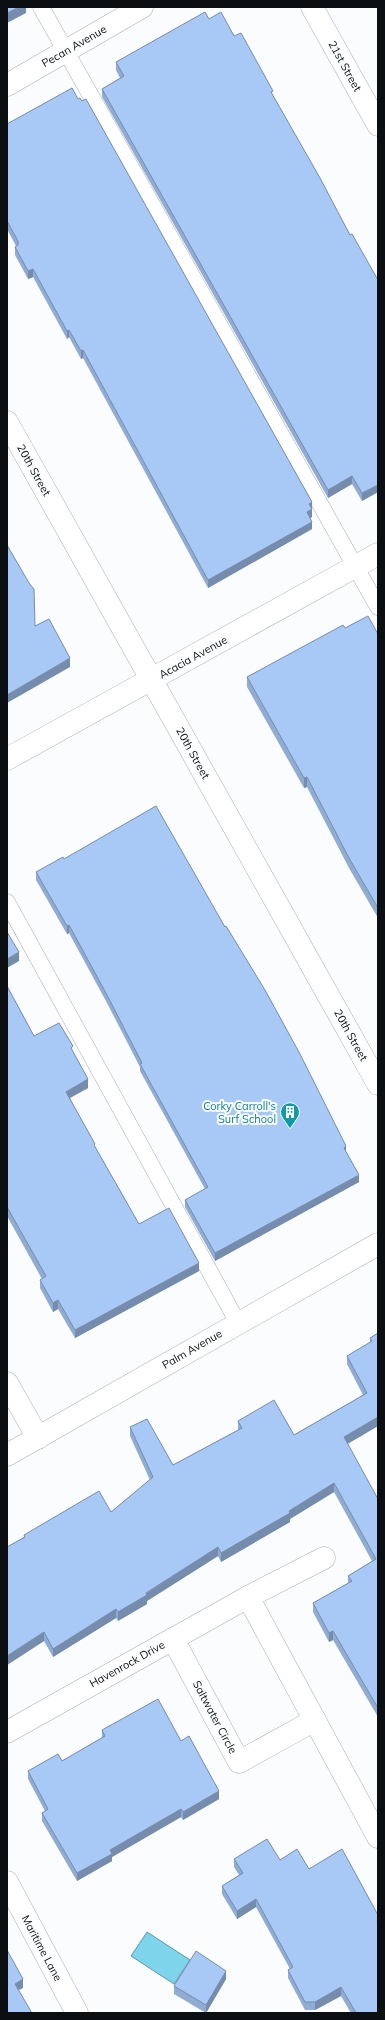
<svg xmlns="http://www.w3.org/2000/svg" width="385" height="2020" font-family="Mulish,sans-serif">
<rect width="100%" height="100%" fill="#fafcfe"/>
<!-- water -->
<polygon fill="#7dd4eb" stroke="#5b99aa" points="147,1932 190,1960 174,1984 131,1956"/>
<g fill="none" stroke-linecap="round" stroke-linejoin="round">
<defs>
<g id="lane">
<polyline points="41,7 378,607"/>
<polyline points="7,902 238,1323"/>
</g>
<g id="street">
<polyline points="312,7 378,125"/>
<polyline points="7,85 142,7"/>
<polyline points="7,422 378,1084"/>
<polyline points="7,759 378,554"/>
<polyline points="7,1383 38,1438"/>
<polyline points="248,1597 378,1837"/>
<polyline points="173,1639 239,1762 315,1720"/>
<polyline points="7,1732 248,1597 324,1558"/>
<polyline points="7,1882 77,2013"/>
</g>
<polyline id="secondary" points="7,1455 378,1244"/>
</defs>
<!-- lane casing -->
<use href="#lane" stroke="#a8aeb8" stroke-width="17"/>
<!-- street casing -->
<use href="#street" stroke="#a8aeb8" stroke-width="23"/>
<!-- secondary casing -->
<use href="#secondary" stroke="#a8aeb8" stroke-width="23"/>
<!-- lane -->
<use href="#lane" stroke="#fff" stroke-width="16"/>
<!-- street -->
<use href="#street" stroke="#fff" stroke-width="22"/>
<!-- secondary -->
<use href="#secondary" stroke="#fff" stroke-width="22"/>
</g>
<!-- wall -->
<g fill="#90acd3">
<polygon points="209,19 234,36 273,96 350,235 378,280 378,492 362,501 352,484 328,498 102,97 102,89 120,78 116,70 116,62"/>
<polygon points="78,99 312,502 312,517 310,518 312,529 208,588 83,358 81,359 69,337 67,339 33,277 28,279 15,255 15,247 16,246 7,229 7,124"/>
<polygon points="345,628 378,634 378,918 349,868 307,787 304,788 247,687 247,677"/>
<polygon points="64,859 346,1153 359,1182 215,1261 185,1207 185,1200 205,1189 140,1071 140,1067 107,1003 69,933 67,934 36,880 36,872"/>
<polygon points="7,986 34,1036 73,1052 88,1088 70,1098 95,1147 139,1224 199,1271 75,1338 58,1309 53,1312 40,1288 40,1280 42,1279 7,1216"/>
<polygon points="378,1333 378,1426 347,1444 378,1499 378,1717 333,1640 329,1642 313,1612 313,1603 348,1583 348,1576 372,1561 334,1492 290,1519 290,1522 221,1562 218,1556 147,1601 147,1604 118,1621 116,1618 53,1657 44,1641 7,1665 7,1547 24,1537 24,1535 111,1512 150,1480 130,1436 130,1427 173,1465 238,1430 238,1421 294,1435 363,1395 347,1364 347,1356 370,1343 370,1338"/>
<polygon points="102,1730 181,1741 219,1799 183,1820 181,1817 112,1857 112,1861 77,1881 42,1821 42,1813 45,1811 28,1779 28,1771 62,1761 102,1738"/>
<polygon points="234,1859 280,1860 378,2013 351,2013 341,1996 315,2010 305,2010 288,1978 288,1970 290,1969 256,1907 237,1919 222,1894 222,1886 239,1875 234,1867"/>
<polygon points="226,1979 206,2013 174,1994 174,1986"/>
</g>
<!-- shaded-wall -->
<g fill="#768cac">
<polygon points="19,7 26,7 26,13 7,23 7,13"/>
<polygon points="33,269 33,277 28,279 28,271"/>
<polygon points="69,330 69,337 67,339 67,331"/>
<polygon points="83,350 83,358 81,359 81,351"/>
<polygon points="352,476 352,484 328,498 328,490"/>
<polygon points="378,485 378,492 362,501 362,493"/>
<polygon points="312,502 312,517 307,520 307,512 309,504"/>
<polygon points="312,522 312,529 208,588 208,580"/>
<polygon points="70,658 70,667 7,703 7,695"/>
<polygon points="307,777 307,787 304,788 304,778"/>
<polygon points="69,925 69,933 67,934 67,926"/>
<polygon points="19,952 19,961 7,968 7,959"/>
<polygon points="88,1079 88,1088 66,1100 66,1092"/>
<polygon points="346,1146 346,1154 344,1148"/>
<polygon points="359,1175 359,1182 215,1261 215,1253"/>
<polygon points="199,1263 199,1271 75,1338 75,1330"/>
<polygon points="58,1300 58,1309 53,1312 53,1303"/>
<polygon points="378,1417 378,1426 344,1446 344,1437"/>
<polygon points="334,1483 334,1492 290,1519 290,1522 221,1562 221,1553 289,1511"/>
<polygon points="218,1547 218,1556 147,1601 147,1604 118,1621 118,1612"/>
<polygon points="116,1609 116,1618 53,1657 53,1649"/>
<polygon points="333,1631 333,1640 329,1642 329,1633"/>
<polygon points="44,1632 44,1641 7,1665 7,1656"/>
<polygon points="219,1791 219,1799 183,1820 183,1812"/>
<polygon points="181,1809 181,1817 112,1857 112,1861 77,1881 77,1873 110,1850"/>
<polygon points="256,1899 256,1907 237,1919 237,1911"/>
<polygon points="226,1971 226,1979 206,2013 206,2005"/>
<polygon points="23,1979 23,1988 15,1992 15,1984"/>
<polygon points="341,1987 341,1996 315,2010 315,2002"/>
</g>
<!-- building -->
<g fill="#a8c8f5" stroke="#768cac">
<polygon points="7,7 19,7 7,13"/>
<polygon points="205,12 209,19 221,12 234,36 241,33 273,91 271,92 320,178 350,235 352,234 378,280 378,485 362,493 352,476 328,490 102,89 124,76 116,62"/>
<polygon points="72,88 78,99 80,98 82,101 86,99 312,502 309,504 312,509 307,512 312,522 208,580 83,350 81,351 69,330 67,331 33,269 28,271 15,247 18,245 18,241 7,221 7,124"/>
<polygon points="7,545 29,583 34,589 35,626 49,619 70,658 7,695"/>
<polygon points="368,616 378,634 378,908 349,858 307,777 304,778 247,677 343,625 345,628"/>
<polygon points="156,806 225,927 226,926 265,990 300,1054 346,1146 344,1148 359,1175 215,1253 185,1200 208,1187 140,1064 142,1063 107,995 69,925 67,926 36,872 63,857 64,859"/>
<polygon points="7,932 19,952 7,959"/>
<polygon points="7,986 34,1036 59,1023 73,1046 71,1048 88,1079 66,1092 95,1144 94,1145 139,1224 169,1208 199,1263 75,1330 58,1300 53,1303 40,1280 46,1276 7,1207"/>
<polygon points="378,1333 378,1417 344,1437 378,1499 378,1708 333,1631 329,1633 313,1603 352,1581 348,1576 376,1559 334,1483 289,1511 290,1513 221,1553 218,1547 146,1593 147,1595 118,1612 116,1609 53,1649 44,1632 7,1656 7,1547 25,1537 24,1535 99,1491 111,1512 153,1477 130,1427 147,1419 173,1465 242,1428 238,1421 274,1400 294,1435 367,1393 347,1356 372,1341 370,1338"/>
<polygon points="158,1699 181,1741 189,1736 219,1791 183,1812 181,1809 110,1850 112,1854 77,1873 42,1813 48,1809 28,1771 58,1754 62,1761 105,1736 102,1730"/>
<polygon points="267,1839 280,1860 297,1849 309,1869 342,1849 378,1915 378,1920 377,1921 378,1923 378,2013 356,2013 341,1987 315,2002 305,2002 288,1970 293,1967 256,1899 237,1911 222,1886 243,1873 234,1859"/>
<polygon points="7,1950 23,1979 15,1984 32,2013 7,2013"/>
<polygon points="196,1951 226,1971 206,2005 174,1986"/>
</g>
<!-- icons -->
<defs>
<symbol id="building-pin" viewBox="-11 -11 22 30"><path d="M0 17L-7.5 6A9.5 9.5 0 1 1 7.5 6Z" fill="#0f9aa8" stroke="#fafcfe"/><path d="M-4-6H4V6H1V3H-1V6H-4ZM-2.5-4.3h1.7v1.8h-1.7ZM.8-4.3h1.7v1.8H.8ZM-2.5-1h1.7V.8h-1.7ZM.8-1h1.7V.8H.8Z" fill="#fff"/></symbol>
</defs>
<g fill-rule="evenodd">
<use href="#building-pin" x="279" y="1101" width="22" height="30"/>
</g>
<g text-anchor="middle" stroke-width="4" stroke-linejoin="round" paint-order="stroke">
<!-- street labels -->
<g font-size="11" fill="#0c0f12" stroke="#fafcfe">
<text transform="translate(74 46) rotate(-30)" y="4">Pecan Avenue</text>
<text transform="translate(345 66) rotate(61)" y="4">21st Street</text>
<text transform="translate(34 470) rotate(61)" y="4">20th Street</text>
<text transform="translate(193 657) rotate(-29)" y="4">Acacia Avenue</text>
<text transform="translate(193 753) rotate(61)" y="4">20th Street</text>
<text transform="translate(351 1035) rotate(61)" y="4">20th Street</text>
<text transform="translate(192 1349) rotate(-30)" y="4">Palm Avenue</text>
<text transform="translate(127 1664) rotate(-29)" y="4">Havenrock Drive</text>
<text transform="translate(215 1717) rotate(62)" y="4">Saltwater Circle</text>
<text transform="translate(42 1948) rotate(62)" y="4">Maritime Lane</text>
</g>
<!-- culture labels -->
<g font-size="11" fill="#0d838f" stroke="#fafcfe" text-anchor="end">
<text x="276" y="1110">Corky Carroll's<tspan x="276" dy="13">Surf School</tspan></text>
</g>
</g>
<!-- border -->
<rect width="385" height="2020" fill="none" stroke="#0c0f12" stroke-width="16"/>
</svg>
